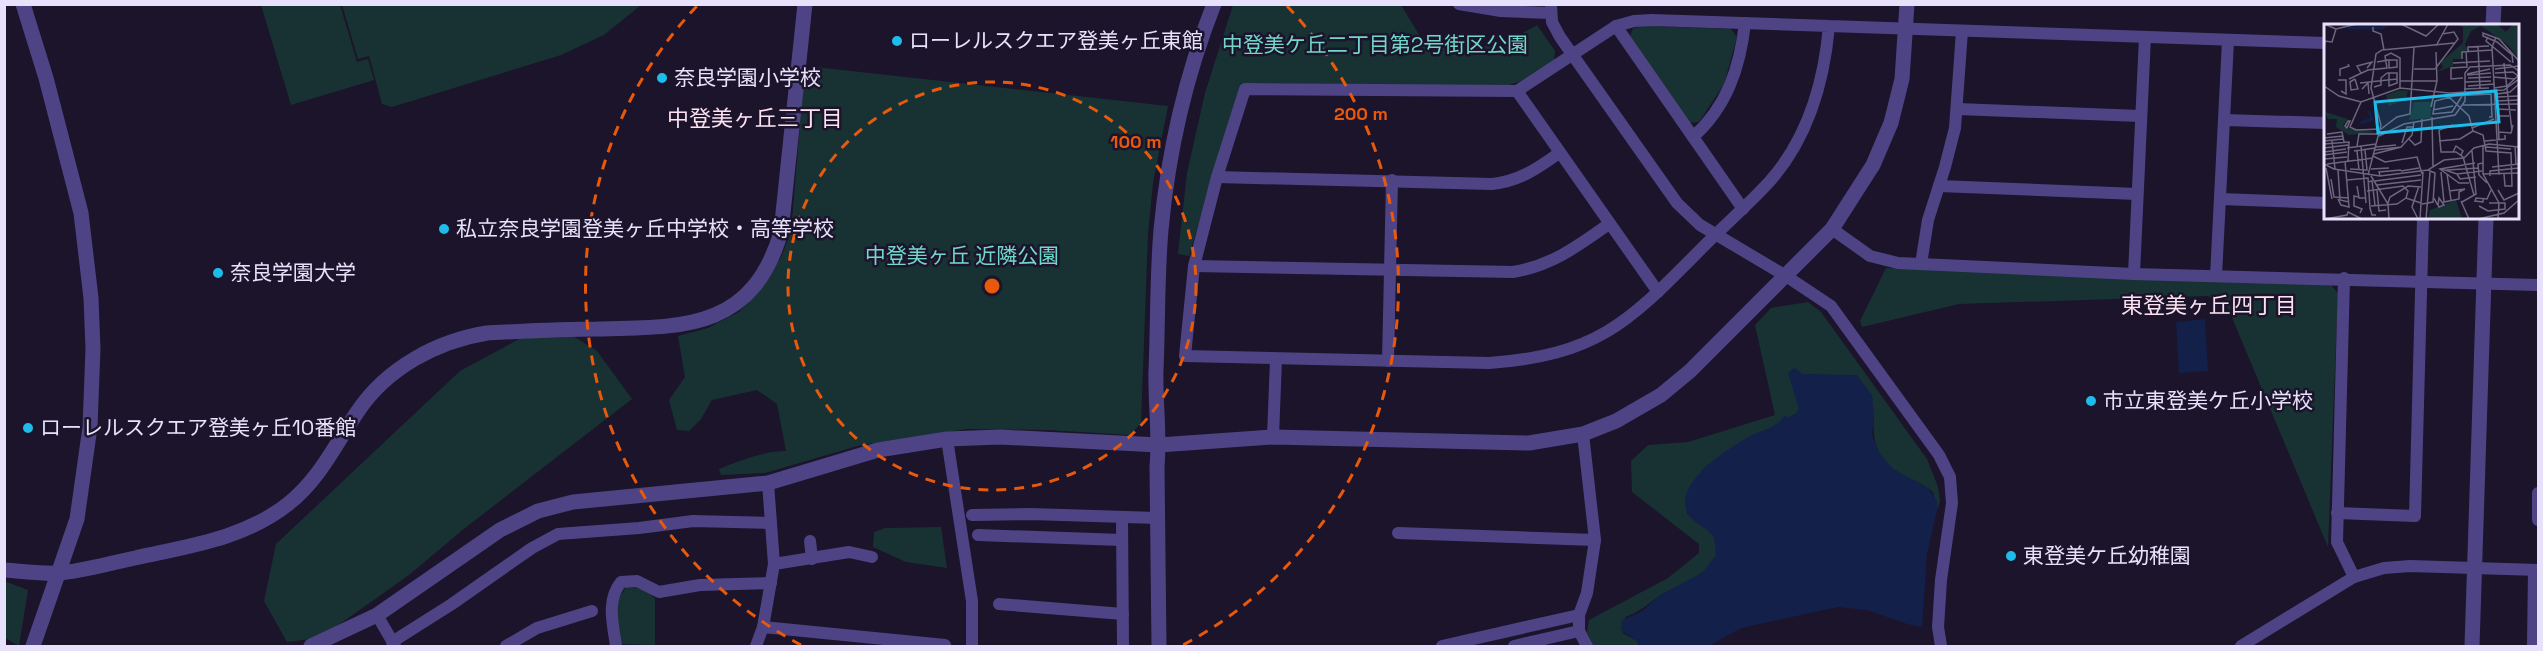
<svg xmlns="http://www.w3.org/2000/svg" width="2543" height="651" font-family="'Space Grotesk','Noto Sans JP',sans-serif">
<rect width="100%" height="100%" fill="#1b142b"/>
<!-- green -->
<g fill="#183234">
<polygon points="1290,4 1401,5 1423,41 1497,47 1537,25 1555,51 1554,61 1522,81 1505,86 1241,83 1189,256 1178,254 1187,173 1205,93 1233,5"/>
<polygon points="261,5 340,5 357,62 368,59 374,80 291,105"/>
<polygon points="342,5 342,4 641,5 604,35 561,55 392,107 382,104 369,56 358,59"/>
<polygon points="1646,26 1731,29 1737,37 1724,84 1699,122 1689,123 1630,37 1633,28"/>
<path d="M815,67l353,39 -15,77 -5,51 -7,189 -11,12 -82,-5 -81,-1 -106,16 -96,28 -44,2 -2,-6c20,-8 45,-18 67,-18l-9,-47 -20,-14 -45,10 -11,19 -12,12 -12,-1 -8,-30 16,-23 -7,-41 30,-8 31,-16 22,-23 20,-32 10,-25 13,-156z"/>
<polygon points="1886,268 2330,284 2338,293 2328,547 2228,308 2208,296 1959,304 1862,327 1860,321"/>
<path d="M1808,302l13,10 106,147 11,28 2,14 -3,9 -4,-18c-9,-8 -20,-12 -30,-17 -26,-14 -31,-33 -29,-60l-51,-40 -21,-1 -8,-6 5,41 -2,4 -72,40 -21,15 -15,21 -2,24c9,11 26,16 29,29 7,27 -30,40 -48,49 -17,9 -25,20 -43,26l-2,16 14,8 2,5h-45l-7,-14 2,-12 79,-42 31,-25v-9l-67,-52 -1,-31 17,-16 40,-3 87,-27 -20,-90 16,-17z"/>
<polygon points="573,336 597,351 632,399 465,528 409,575 320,638 287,642 264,601 276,544 460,371 521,338"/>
<polygon points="941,527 947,568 906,562 873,547 874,532 885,528"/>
<polygon points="4,581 28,590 19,646 5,638"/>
<polygon points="626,587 646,589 655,599 655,645 618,644 615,605"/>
</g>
<!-- water -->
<g fill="#13214a">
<polygon points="2205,319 2208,371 2179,373 2176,322"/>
<path d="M1794,368l8,6 55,1 15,20 2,20 -2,20 8,19 13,15 35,19 9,13v9l-10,44 -5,73 -15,-3 -40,-14 -29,-3 -97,21 -32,18h-70l-2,-5 -16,-11 1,-10 19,-8 19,-17 42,-22 14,-18 -2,-18c-7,-10 -22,-13 -27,-25 -13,-30 41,-63 61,-75 13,-7 28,-8 36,-21 7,2 12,0 15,-7l-11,-36z"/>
</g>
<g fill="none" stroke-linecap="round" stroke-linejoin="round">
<!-- minor -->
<g stroke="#4e4485" stroke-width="12">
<polyline points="1459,4 1501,11 1550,13"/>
<polyline points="1551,4 1552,22 1560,37 1677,203 1700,225 1786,276 1831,306 1939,455 1950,477 1952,503 1941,580 1938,627 1941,646"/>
<polyline points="1616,26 1743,209"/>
<path d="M1829,26c-5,57 -21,112 -59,155 -19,21 -41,40 -62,61 -76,76 -105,113 -219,121l-304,-7 9,-90 23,-89 28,-88 272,2 99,-65 18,-5 18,-1 674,23"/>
<polyline points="1517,91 1658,292"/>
<polyline points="1958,109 2140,116"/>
<polyline points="2224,120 2326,123"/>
<path d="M1693,137c34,-30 47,-70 52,-114"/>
<path d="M1217,177l275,7c27,-3 45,-15 67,-31"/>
<polyline points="1939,186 2137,194"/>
<polyline points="2220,199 2326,203"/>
<polyline points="1832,229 1870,256 1898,263 2134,274 2538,285"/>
<polyline points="1921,264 1928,220 1945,167 1955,128 1962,31"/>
<path d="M1194,266l319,6c38,-6 65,-26 96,-48"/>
<polyline points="2134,274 2145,37"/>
<polyline points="2216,276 2228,41"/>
<polyline points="2344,278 2337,542 2354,577"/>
<polyline points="1388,361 1392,180"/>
<polyline points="1583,434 1595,540 1587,593 1579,615 1579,631 1587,646"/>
<polyline points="1273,437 1276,359"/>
<polyline points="947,439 972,601 972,646"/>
<polyline points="2538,493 2538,520"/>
<polyline points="2337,513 2415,516 2423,218"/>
<polyline points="972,515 1031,514 1157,518"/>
<polyline points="1122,518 1123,646"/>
<polyline points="1398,533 1595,540"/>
<polyline points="978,535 1122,540"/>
<polyline points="810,541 812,559"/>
<polyline points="774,564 849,552 872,557"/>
<polyline points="999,604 1123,614"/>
<polyline points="377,615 395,646"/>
<polyline points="763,627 945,645"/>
<polyline points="392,642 452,604 532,548 558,534 639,528 693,521 771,523"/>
<polyline points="506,646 537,628 592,611"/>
<path d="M616,646c-3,-22 -10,-45 5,-64l16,-1 22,11 41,-7 71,-2"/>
<polyline points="756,646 763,627 774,564 768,483"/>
<polyline points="1442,646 1579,615"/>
<polyline points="1514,646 1579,631"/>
<polyline points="2241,646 2354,577 2384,568 2410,566 2538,570"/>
<polyline points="2533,646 2534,570"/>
</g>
<!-- tertiary -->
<g stroke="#4e4485" stroke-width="15">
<polyline points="23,4 46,78 81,213 91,298 93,349 90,427 77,519 33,646"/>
<polyline points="2493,26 2494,4"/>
<path d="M4,570c18,1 37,4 55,3 25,-2 51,-10 76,-15 53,-12 109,-19 153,-54 32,-25 48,-61 70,-93 29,-43 79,-70 129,-78 37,-2 73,-4 110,-4 85,-2 155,2 184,-97l24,-228"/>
<polyline points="311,646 377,615 500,530 538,511 573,502 768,483 878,450 947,439 1000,437 1159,445 1273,437 1529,443 1583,434 1616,421 1661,395 1690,371 1832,229 1873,165 1891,123 1902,79 1907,4"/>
<path d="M1159,646l-2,-180c3,-32 -2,-64 -1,-96 2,-46 1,-94 5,-140 7,-76 25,-155 53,-226"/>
<polyline points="2472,646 2486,218"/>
</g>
</g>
<!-- distance rings -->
<g fill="none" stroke="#e8590c" stroke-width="3" stroke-dasharray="10 8">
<circle cx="992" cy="286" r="204"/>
<path d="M801 645A407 407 0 0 1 697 6M1287 6A407 407 0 0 1 1183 645"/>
</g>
<!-- markers -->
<g fill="#1ebceb" stroke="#1b142b" stroke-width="2">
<circle cx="897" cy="41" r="6"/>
<circle cx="662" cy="78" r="6"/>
<circle cx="444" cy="229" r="6"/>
<circle cx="218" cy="273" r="6"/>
<circle cx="2091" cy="401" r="6"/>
<circle cx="28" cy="428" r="6"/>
<circle cx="2011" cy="556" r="6"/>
</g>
<g text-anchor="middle" stroke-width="5" stroke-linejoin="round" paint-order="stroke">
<!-- poi labels -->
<g font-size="21" fill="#e7e1fc" stroke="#1b142b" text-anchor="start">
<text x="909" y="48">ローレルスクエア登美ヶ丘東館</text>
<text x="674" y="85">奈良学園小学校</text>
<text x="456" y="236">私立奈良学園登美ヶ丘中学校・高等学校</text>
<text x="230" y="280">奈良学園大学</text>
<text x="2103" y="408">市立東登美ケ丘小学校</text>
<text x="40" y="435">ローレルスクエア登美ヶ丘10番館</text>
<text x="2023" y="563">東登美ケ丘幼稚園</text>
</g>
<!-- park labels -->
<g font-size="21" fill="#71d7cb" stroke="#1b142b">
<text x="1375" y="52">中登美ケ丘二丁目第2号街区公園</text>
<text x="962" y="263">中登美ヶ丘 近隣公園</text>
</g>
<!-- neighbourhood labels -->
<g font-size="22" fill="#fce2f0" stroke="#1b142b">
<text x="755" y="126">中登美ヶ丘三丁目</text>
<text x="2209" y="313">東登美ヶ丘四丁目</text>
</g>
</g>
<!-- overview -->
<g transform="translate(2324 24)">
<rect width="195" height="195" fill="#1b142b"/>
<path d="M133,0h40l9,8 7,-8h6v35l-12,-15 -26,-18 -10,5 -6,13 2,6 -4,1 -2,8h-8v7l-16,6 6,-5 -2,-5 22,-19v-16zM76,66l8,1 -2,8 -17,7 -3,-11zM90,78h17v16l-22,2zM1,88l23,7 -5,6 5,5 2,-2 27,4 -28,3 -13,-8 1,-8h-9zM132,176l6,19h-34l2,-9z" fill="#183234"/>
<path fill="none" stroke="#13214a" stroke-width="3" d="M24,4h35l3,-4M37,99l11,-4 -3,-8"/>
<path fill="none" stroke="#6d667f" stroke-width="1.5" d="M0,0l12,5 21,-5M37,0h22M77,0l25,12 13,-12M49,3v4l8,3 3,16M164,13l-2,4 25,21M172,13l-4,10 7,128M112,22l12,-22M154,22l2,43M0,25l1,-8 7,1 4,-13M144,28v-5l21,-1M138,35v-7l30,-2M53,38l11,-2h9v7l-8,1v-8M129,39l37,-2M180,39l8,68M189,39l-1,-8 -15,-13 -14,-6v-3l16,6 20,22M90,45h21M111,45l23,-30 -4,-7 -12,2M171,45l24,-3M37,49l-4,-7 15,-4 -5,6M63,49h10v10l-8,3v-13M171,49l18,-1 5,4M143,50l23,-5M143,51l24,-2M16,52v-7l9,-3 -1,-2M169,53l22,2M139,54l-12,1v-11l16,-1 -1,-16M144,54l23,-1M25,55l19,-9 19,-2 -2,-12 6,-3 9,5v30M31,55l-5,3 1,8 7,-1 -3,-10M14,56h8v14l-5,-3M76,57h37M141,58l26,-1M36,59l37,-4M0,62l15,10 22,6 39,-14 49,5 55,-3 15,-11M144,62l26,-2M50,63l7,-2v-7l6,-5M170,64l13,-2 12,-11M38,65l6,-6 1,11M140,65l25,-1M138,72l-10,16 -19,2 2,-13 19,-5 37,-2 1,23h-3M125,73l20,19 4,15 10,4 3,16 25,2M173,73l21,-1M173,77l21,-1M37,78l-11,25 6,3 25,-1 16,-12 13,-3 4,-67 40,-4M139,81l56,-1M107,83l6,-26 -1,-29M174,85l18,1M109,86l20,-4M185,92h-11l-1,-22 13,-2 9,-8M108,93l1,49M174,95l1,21M24,97h2l-3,7 -2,-2zM129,101l-14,5 2,22h15l7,5 11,38M148,104l22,-9M175,108l12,1 2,-8M3,110l15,-2 2,10M55,112l25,-12 51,-9 10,-14v-28l5,-6 40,-2 9,6M0,114l19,-2M85,115l6,6 6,-3 1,-23M8,116l3,29M0,117l19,-2M115,117l21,-2 13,-8M161,117l20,-2v-4M78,119l5,-16h7M0,120l25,-2 -1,19M33,122l2,-12h18M37,122l5,57M159,122v28l16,29 -1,16M191,122l1,18M52,123l20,-2M162,123l25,2M0,124l24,-3M23,124l29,-4M51,126l26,-3M30,127l21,-3M33,127l2,19M0,128l22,-3M129,128l3,-6 7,5 -2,4M50,130l27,-7 11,-12 2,-13M0,131l23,-3M49,132l12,6 32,-5 5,17M0,135l23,-2M159,139l-5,1 1,11 8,8M0,140l10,5 46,7 48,-6 16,-10 20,-2 10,-10 15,-4 30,3M3,140l46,-6M168,143l27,-3M2,144l6,31M26,145l17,1 -2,-20M47,145l18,-1M118,145l15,5 25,-3M14,146l2,30 9,2M123,146l32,-2M77,147l18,-3M117,148l3,30 15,-3v-7l6,-3 -16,2M123,150l4,26M133,150l3,5 16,-2M159,150l36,-1M180,150l1,12h7l-1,-34M44,151l13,-50 -10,-37 5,-34 6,-4 32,-3M47,152l17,28 1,15M56,152l-1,-4 22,-2M166,152v-5l29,-3M7,155l3,18 15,1M23,156l21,-2 2,30 2,7h4M51,157l46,-6M44,158l4,-1 3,24M145,159h-10l-19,-14 35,-6M53,161l44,-5M33,162l2,12h7M53,166l2,21 7,-1M174,166l6,10 15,-7M43,167l36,-5 5,5 -2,7M34,173l-4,-1v10l8,3 -2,4M110,174l3,6 1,1 1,2 5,-2 -5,-7 -1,7M14,175l3,6 8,2 -4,-46M159,175v3l-8,-1 1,-3 11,1 4,-9M137,177l8,18M138,178l14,-8 -4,-43M64,179l2,-6 18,-11 13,1M98,180l11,-2 2,-29 -7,-3M47,182l26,-2 9,-6 15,5M155,182l9,5 17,-2v-6h-16M1,195l22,-4 1,-3 14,7M94,195l-6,-12 7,-21M96,195l3,-47M102,195l4,-47M154,195l26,-6 15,-13"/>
<path fill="#1ebceb" fill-opacity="0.15" stroke="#1ebceb" stroke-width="3" d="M172,67l3,31 -121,11 -3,-31z"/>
<rect width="195" height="195" fill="none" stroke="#e7e1fc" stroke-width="3"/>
</g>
<circle cx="992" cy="286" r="9" fill="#e8590c" stroke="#1b142b" stroke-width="3"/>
<g font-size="18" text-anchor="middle" font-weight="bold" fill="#e8590c" stroke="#1b142b" stroke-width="5" stroke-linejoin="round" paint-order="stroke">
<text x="1361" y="120">200 m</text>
<text x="1136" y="148">100 m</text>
</g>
<!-- border -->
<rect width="2543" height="651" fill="none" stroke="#e7e1fc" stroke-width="12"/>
</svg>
